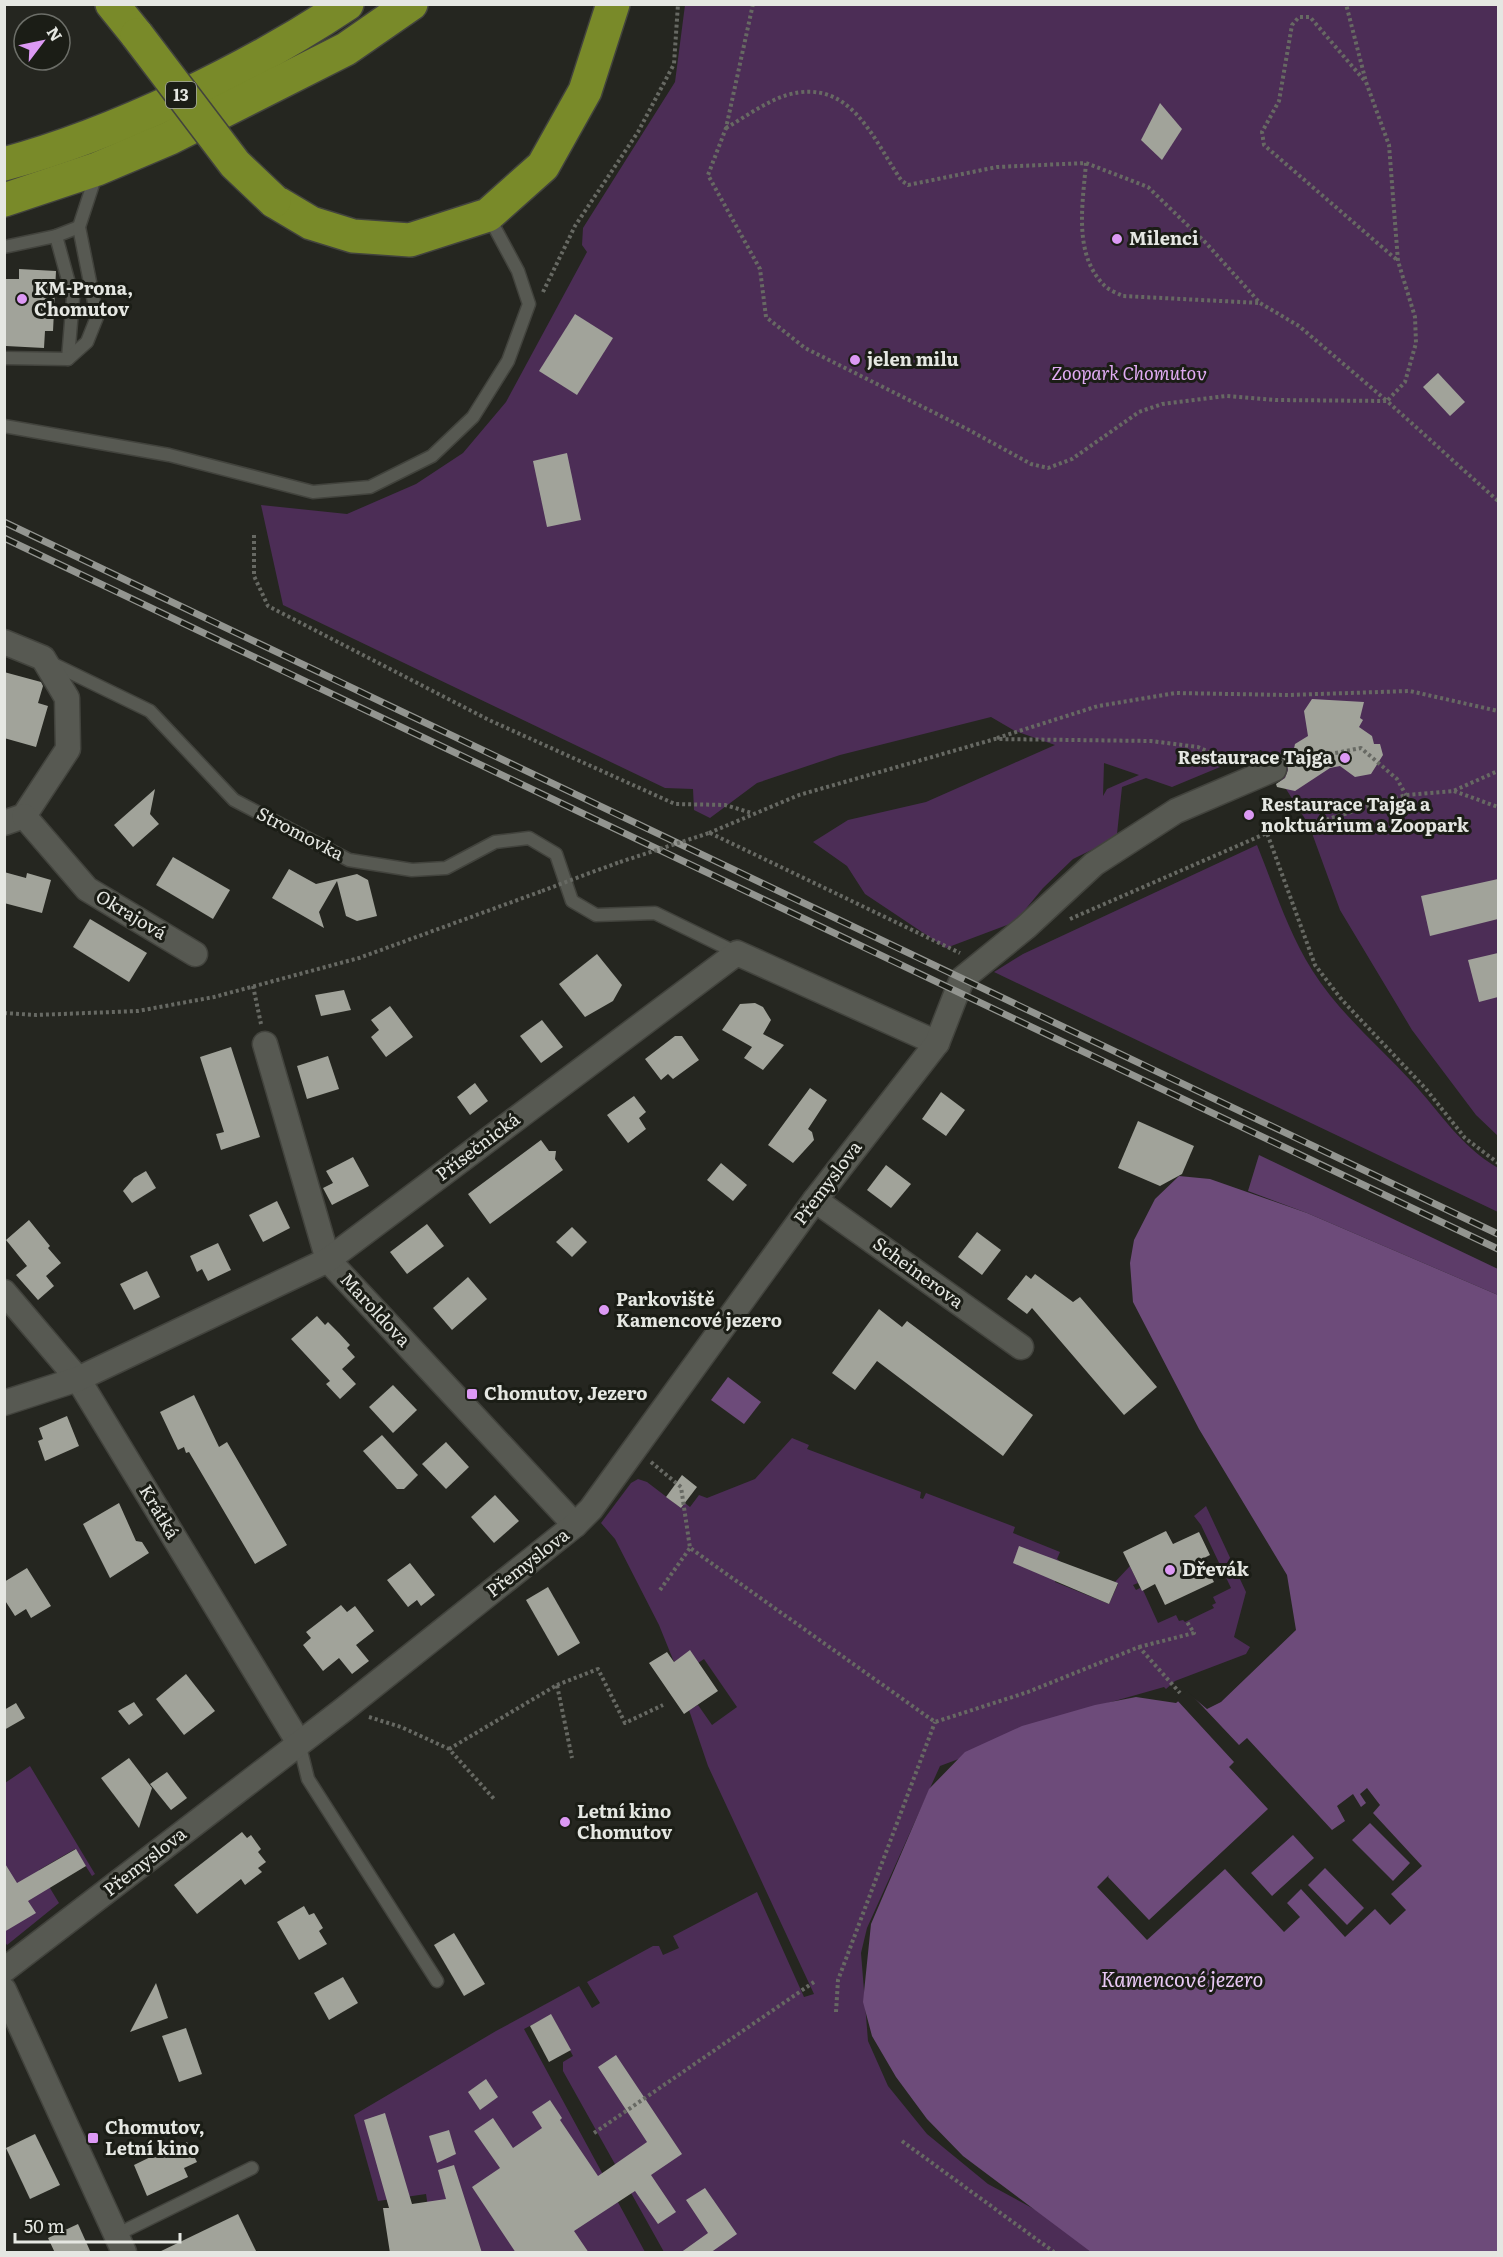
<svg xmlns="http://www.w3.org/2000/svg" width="1503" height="2257" font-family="Literata,serif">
<rect width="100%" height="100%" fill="#252620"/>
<!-- green -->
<g fill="#4c2d56" fill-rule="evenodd">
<path d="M685,5h813v1131l-22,-21 -64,-85 -72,-120 -31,-85 -48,-75 -89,37 -26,-9 -24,9 -5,47 -7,7 -37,18 -30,29 -28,34 -69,26 -81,-54 -18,-28 -34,-24 35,-22 78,-18 129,-57 -40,-14 -24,-14 -151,38 -83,28 -47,35 -16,-8 -1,-21 -28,-1 -382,-183 -22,-100 86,9 69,-30 47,-31 43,-51 81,-150 -5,-7 1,-17 92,-146zM1104,763l35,12 -32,14 -4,7z"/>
<path d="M1257,845c17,42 31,87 55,125 27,43 66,75 100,112 30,32 47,63 86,86v44l-504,-240 29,-18z"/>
<polygon points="792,1438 809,1445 807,1449 921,1492 920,1498 923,1499 926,1493 1015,1527 1013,1533 1060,1552 1057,1559 1062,1563 1055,1582 1109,1604 1118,1584 1115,1582 1130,1566 1138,1583 1133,1585 1136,1590 1140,1588 1143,1590 1158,1623 1176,1615 1179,1621 1183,1620 1185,1622 1214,1608 1212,1605 1216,1603 1213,1597 1231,1588 1201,1525 1194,1516 1206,1506 1246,1592 1234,1637 1250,1647 1246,1654 1175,1681 1166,1689 1164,1687 1016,1729 1017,1737 940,1766 867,1928 861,1953 868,2041 888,2086 927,2134 988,2184 1086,2237 1097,2252 664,2252 563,2071 563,2062 573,2056 551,2015 524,2029 645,2252 435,2252 426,2194 378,2201 354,2115 496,2031 579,1986 592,2008 600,2003 587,1982 653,1946 659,1946 663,1955 679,1948 673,1936 757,1892 804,1997 814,1994 708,1766 689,1710 698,1705 712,1725 737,1707 704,1659 698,1663 690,1651 674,1662 659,1625 615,1539 601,1523 631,1483 638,1479 647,1482 681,1508 685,1503 690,1507 699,1495 707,1498 755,1479"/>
<polygon points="30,1766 95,1874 92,1876 75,1849 39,1870 59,1903 7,1945 5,1942 5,1783"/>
</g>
<!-- forest -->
<polygon fill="#5d3c69" points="1259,1155 1498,1269 1498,1295 1307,1213 1248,1191"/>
<!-- water -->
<g fill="#6d4b7a">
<polygon points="1179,1176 1210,1179 1307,1213 1498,1295 1498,2252 1091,2252 963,2156 927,2119 896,2077 872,2036 863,2002 871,1924 929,1789 965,1752 1022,1726 1095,1705 1136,1697 1176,1703 1188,1693 1207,1709 1221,1702 1296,1630 1287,1575 1199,1429 1133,1302 1130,1263 1134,1240 1155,1199"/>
<polygon points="728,1377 761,1402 744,1424 711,1400"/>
</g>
<!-- pier -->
<path fill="#252620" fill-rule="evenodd" d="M1187,1690l52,55 8,-7 85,92 13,-9 -8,-15 16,-12 8,13 5,-4 -6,-9 7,-6 13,17 -7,8 49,53 -31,28 15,16 -16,15 -15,-16 -30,28 -44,-48 -14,14 13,14 -16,15 -59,-63 -78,71 -50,-53 12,-12 -1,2 41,43 119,-111 -39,-42 5,-5 -58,-63zM1370,1823l40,40 -17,18 -41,-41zM1293,1835l21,23 -42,38 -21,-23zM1325,1868l39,40 -17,17 -39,-40z"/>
<!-- building -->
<g fill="#a1a39a">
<polygon points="1160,103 1182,129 1162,160 1141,140"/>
<polygon points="19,269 56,271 53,331 45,331 44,348 6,346 4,279 19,279"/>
<polygon points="575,314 613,338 577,395 539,371"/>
<polygon points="1438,373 1465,402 1450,416 1423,387"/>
<polygon points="567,453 581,520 547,527 533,461"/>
<polygon points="4,672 41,682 43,686 38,703 48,706 36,747 4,738"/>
<polygon points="1312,699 1364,702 1360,718 1363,720 1359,727 1372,736 1374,744 1380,744 1383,755 1371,774 1355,777 1340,766 1330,768 1295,791 1277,787 1276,784 1285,778 1288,770 1287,763 1277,755 1284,752 1293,753 1295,744 1308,736 1304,711"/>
<polygon points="155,789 150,814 159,824 133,847 114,825"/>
<polygon points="173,857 230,890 213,919 156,885"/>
<polygon points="289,869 316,884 357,874 368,880 377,916 357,921 346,916 337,881 319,912 324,928 272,898"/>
<polygon points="4,872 26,878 27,873 51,880 42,913 4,903"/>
<polygon points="1498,879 1498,919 1430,936 1421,896"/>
<polygon points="90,919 147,953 129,982 73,947"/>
<polygon points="1498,953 1498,997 1479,1002 1468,960"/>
<polygon points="597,954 622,985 613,1001 585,1017 559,984"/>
<polygon points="344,990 351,1010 321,1016 315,995"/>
<polygon points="755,1003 763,1007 771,1020 763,1034 784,1045 763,1070 744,1058 752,1047 722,1030 740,1004"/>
<polygon points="390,1006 413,1037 386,1057 371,1037 379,1030 371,1020"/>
<polygon points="542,1020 563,1047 541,1063 520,1036"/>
<polygon points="675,1036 682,1036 699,1060 673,1079 668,1074 661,1080 645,1059"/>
<polygon points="231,1047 260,1137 221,1150 216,1134 224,1132 200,1057"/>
<polygon points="328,1056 339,1089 307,1099 297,1066"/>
<polygon points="475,1083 488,1101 470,1115 457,1097"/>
<polygon points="810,1088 827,1100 808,1129 812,1132 814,1140 793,1163 768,1145"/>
<polygon points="941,1092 965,1110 946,1136 922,1119"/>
<polygon points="634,1096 646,1112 639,1118 646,1129 628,1143 607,1115"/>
<polygon points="1138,1121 1194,1146 1182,1174 1160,1186 1118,1168"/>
<polygon points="541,1140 549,1151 556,1151 555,1159 563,1170 490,1224 468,1194"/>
<polygon points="353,1157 369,1186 332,1205 323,1188 333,1183 326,1171"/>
<polygon points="721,1163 747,1185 733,1201 707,1180"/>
<polygon points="886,1165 911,1184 891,1208 867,1190"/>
<polygon points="146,1171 156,1188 132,1203 123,1191 134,1178"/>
<polygon points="277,1201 290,1228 263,1242 249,1215"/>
<polygon points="29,1220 50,1246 48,1248 61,1263 46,1276 54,1286 38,1300 16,1275 27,1266 6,1240"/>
<polygon points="427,1224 444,1246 407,1274 390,1252"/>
<polygon points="572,1227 587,1242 572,1257 556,1242"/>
<polygon points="977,1232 1001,1250 982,1275 958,1257"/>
<polygon points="218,1243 231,1270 208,1281 202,1269 197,1272 190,1256"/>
<polygon points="147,1271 160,1297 134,1310 120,1284"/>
<polygon points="1035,1274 1073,1302 1080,1297 1157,1387 1124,1415 1032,1308 1027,1314 1007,1299 1026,1275 1031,1279"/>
<polygon points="468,1277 487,1299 452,1330 433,1308"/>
<polygon points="879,1309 902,1327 907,1321 1033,1415 1003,1456 877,1361 855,1390 832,1373"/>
<polygon points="317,1316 325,1325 328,1322 339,1333 350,1345 347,1348 355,1357 342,1369 356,1384 340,1399 326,1384 330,1381 291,1339"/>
<polygon points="393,1385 417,1410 393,1433 369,1407"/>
<polygon points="194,1395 219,1447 227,1442 287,1545 255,1564 189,1452 186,1453 184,1447 178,1450 160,1412"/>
<polygon points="67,1416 79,1446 45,1461 38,1441 43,1439 39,1428"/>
<polygon points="382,1435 418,1475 404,1489 397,1489 363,1451"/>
<polygon points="446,1442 469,1467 446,1489 422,1464"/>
<polygon points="682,1475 697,1487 681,1508 666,1497"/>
<polygon points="495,1495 519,1521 494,1543 471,1517"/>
<polygon points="119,1503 136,1541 142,1542 149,1553 110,1578 83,1524"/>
<polygon points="1166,1531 1173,1544 1199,1532 1210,1555 1202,1559 1214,1582 1165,1605 1155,1584 1142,1591 1123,1552"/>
<polygon points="1019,1546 1118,1583 1109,1604 1013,1563"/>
<polygon points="410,1563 435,1595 421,1606 417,1600 408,1607 387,1580"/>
<polygon points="27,1568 51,1606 31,1618 26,1609 15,1616 4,1599 4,1582"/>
<polygon points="548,1587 580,1643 558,1656 526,1600"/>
<polygon points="341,1605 347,1612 355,1606 374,1631 356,1645 369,1661 352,1674 339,1658 323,1671 303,1645 311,1638 306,1632"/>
<polygon points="690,1650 718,1691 684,1714 649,1663 667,1652 674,1662"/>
<polygon points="186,1674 215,1711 184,1735 156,1699"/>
<polygon points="134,1702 143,1715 129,1725 118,1711"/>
<polygon points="16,1703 25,1718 4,1730 4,1710"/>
<polygon points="129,1758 152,1788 139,1828 101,1778"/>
<polygon points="167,1772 187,1798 171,1810 150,1784"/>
<polygon points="242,1832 247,1838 251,1835 261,1849 258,1852 266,1862 258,1868 262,1872 245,1885 241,1879 197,1914 174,1885"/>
<polygon points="76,1849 86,1866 28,1901 36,1913 4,1932 4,1862 17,1883"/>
<polygon points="304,1906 309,1915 314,1913 323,1928 319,1931 327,1944 299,1960 277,1922"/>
<polygon points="454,1933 485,1984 464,1996 434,1945"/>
<polygon points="343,1977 358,2003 329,2020 314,1993"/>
<polygon points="156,1983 168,2018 130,2032"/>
<polygon points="551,2014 571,2050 549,2062 530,2026"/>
<polygon points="186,2028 202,2074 179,2082 162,2036"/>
<polygon points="616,2055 682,2154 651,2175 676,2212 658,2224 635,2191 574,2231 589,2253 516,2253 472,2187 500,2168 474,2131 493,2118 513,2148 542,2128 532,2112 550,2100 562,2118 560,2120 598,2176 647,2142 598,2067"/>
<polygon points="486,2079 498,2097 480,2110 468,2092"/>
<polygon points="385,2113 412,2204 446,2199 438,2170 454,2165 482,2253 390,2253 383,2208 389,2208 364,2120"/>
<polygon points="449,2130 456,2154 437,2163 429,2136"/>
<polygon points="35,2134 60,2185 30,2199 6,2148"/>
<polygon points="187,2142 197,2162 184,2168 188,2177 147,2196 134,2165 173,2146 174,2149"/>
<polygon points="705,2188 737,2234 710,2253 680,2253 708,2233 686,2200"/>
<polygon points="238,2214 257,2253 157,2253"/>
<polygon points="78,2224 91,2253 55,2253 48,2238"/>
</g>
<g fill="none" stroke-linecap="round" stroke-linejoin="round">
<defs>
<g id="lane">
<polyline points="56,236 73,298 68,359"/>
<polyline points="4,247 56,236 79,227"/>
<polyline points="4,358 68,359 87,342 97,317 79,227 96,175"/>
<polyline points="4,426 169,455 313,492 370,487 432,456 473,417 508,361 529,304 518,271 489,217"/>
<polyline points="49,662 150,711 234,800 349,860 412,870 446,868 495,842 529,838 556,854 572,901 596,915 655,913 737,953"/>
<polyline points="299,1743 308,1779 437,1981"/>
<polyline points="116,2235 252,2168"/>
</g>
<g id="street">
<polyline points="4,642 43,658 67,698 68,749 24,816 4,823"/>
<polyline points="24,816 87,889 195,954"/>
<polyline points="265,1044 328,1260 575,1525"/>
<polyline points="815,1200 1021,1347"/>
<polyline points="4,1292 78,1379 299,1743"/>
<polyline points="4,1403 78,1379 328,1260 737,953 937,1043"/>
<polyline points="4,1970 343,1710 575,1525 591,1509 815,1200 937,1043 962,979 1026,927 1094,864 1176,811 1274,769"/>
<polyline points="4,1990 124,2252"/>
</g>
<g id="highway">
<polyline points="112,4 137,35"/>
<path d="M4,164c112,-30 247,-96 343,-160"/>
<polyline points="4,200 97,169 170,138 346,49 411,4"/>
<polyline points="274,201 311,223 353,236 410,240 488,215 543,166 585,91 613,4"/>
</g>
</defs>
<!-- lane casing -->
<use href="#lane" stroke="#42433d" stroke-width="15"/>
<!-- street casing -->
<use href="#street" stroke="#42433d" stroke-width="27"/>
<!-- highway casing -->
<use href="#highway" stroke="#42433d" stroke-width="36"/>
<!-- path -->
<g stroke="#676963" stroke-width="4" stroke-dasharray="3 3" stroke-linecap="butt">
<polyline points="753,4 726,128 708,175 760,269 766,317 805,348 969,430 1031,464 1048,468 1072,459 1139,412 1162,404 1226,396 1276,400 1387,401 1498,501"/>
<polyline points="1364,80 1310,17 1299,17 1292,25 1279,101 1262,132 1264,145 1397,260"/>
<path d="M726,128c19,-11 41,-27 61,-33 63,-18 85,42 114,85l7,5 89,-18 89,-4 62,24 58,56 54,60 39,23 88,75 18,-19 11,-39 -1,-26 -17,-56 -9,-116 -23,-63 -20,-78"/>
<path d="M1086,163c-3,39 -13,90 17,121 5,6 14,9 20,12l137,7"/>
<polyline points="543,292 575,226 638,132 674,64 678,4"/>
<polyline points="254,535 254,576 268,606 489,720 675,804 725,805 752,813"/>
<polyline points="997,738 1098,706 1175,693 1288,695 1410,691 1498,711"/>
<polyline points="1294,761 1361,748 1397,779 1406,795"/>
<polyline points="1454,791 1498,807"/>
<polyline points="1309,825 1406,795 1453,791 1498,771"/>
<polyline points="709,833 799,795 995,739 1151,741 1198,747 1232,762"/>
<polyline points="710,833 960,953"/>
<polyline points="587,874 620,862"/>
<polyline points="1070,919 1267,833 1315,965 1342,1000 1426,1089 1465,1138 1498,1163"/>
<polyline points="253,986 261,1024"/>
<polyline points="4,1013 36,1015 138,1011 214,997 359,958 542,891"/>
<polyline points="651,1462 681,1487 690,1548 935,1722 1028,1692 1139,1647 1180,1693"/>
<polyline points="660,1590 690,1548"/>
<polyline points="1139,1647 1194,1633 1187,1622"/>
<polyline points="557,1685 598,1669 625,1723 663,1705"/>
<polyline points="369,1717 401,1727 449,1749 495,1800"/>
<polyline points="449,1749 557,1685 572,1758"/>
<polyline points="836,2012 838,1980 935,1722"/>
<polyline points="594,2133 814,1982"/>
<polyline points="902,2141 1054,2252"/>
</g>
<!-- lane -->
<use href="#lane" stroke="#575952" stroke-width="12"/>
<!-- street -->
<use href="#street" stroke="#575952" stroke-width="24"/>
<!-- highway -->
<use href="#highway" stroke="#798a29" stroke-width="33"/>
<defs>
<g id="rail">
<polyline points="4,522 1498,1234"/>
<polyline points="4,538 1498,1249"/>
</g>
</defs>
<!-- rail casing -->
<use href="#rail" stroke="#939590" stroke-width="7"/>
<!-- rail -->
<use href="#rail" stroke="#1b1d16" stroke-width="4.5" stroke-dasharray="14" stroke-linecap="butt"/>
<defs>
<polyline id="highway-bridge" points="137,35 235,164 274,201"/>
</defs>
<!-- highway-bridge casing -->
<use href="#highway-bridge" stroke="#42433d" stroke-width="36" stroke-linecap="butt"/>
<!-- path-bridge -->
<g stroke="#676963" stroke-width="4" stroke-dasharray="3 3" stroke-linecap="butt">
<polyline points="620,862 709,833"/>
<polyline points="542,891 587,874"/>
</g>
<!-- highway-bridge -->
<use href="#highway-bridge" stroke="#798a29" stroke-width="33"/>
</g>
<!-- markers -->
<g fill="#dc99f4" stroke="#1b1d16" stroke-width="2">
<circle cx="1117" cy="239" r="6"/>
<circle cx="22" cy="299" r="6"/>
<circle cx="855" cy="360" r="6"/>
<circle cx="1345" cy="758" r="6"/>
<circle cx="1249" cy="815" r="6"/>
<circle cx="604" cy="1310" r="6"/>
<rect x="466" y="1388" width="12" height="12" rx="3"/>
<circle cx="1170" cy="1570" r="6"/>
<circle cx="565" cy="1822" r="6"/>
<rect x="87" y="2132" width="12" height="12" rx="3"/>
</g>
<g text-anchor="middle" stroke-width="6" stroke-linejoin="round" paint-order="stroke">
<!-- shield labels -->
<rect fill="#1b1d16" stroke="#a8aaa5" stroke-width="1.5" x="166" y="82" width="30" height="26" rx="4.5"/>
<g font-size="16" font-weight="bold" fill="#e5e7e2">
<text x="181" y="101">13</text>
</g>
<!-- poi labels -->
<g font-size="18" font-weight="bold" fill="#e5e7e2" stroke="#1b1d16" text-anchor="start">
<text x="1129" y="245">Milenci</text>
<text x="34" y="295">KM-Prona,<tspan x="34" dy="21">Chomutov</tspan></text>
<text x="867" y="366">jelen milu</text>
<text x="1333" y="764" text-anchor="end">Restaurace Tajga</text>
<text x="1261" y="811">Restaurace Tajga a<tspan x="1261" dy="21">noktuárium a Zoopark</tspan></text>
<text x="616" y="1306">Parkoviště<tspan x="616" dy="21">Kamencové jezero</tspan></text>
<text x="484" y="1400">Chomutov, Jezero</text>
<text x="1182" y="1576">Dřevák</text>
<text x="577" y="1818">Letní kino<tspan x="577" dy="21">Chomutov</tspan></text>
<text x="105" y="2134">Chomutov,<tspan x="105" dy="21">Letní kino</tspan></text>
</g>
<!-- park labels -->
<g font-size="18" font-style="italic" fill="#e0abf3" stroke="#1b1d16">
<text x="1129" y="380">Zoopark Chomutov</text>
</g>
<!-- street labels -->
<g font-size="18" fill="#e5e7e2" stroke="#1b1d16">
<text transform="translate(300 834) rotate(27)" y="6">Stromovka</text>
<text transform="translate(131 915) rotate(31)" y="6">Okrajová</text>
<text transform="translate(478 1147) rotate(-37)" y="6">Přísečnická</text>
<text transform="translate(828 1183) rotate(-53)" y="6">Přemyslova</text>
<text transform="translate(918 1273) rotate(36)" y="6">Scheinerova</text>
<text transform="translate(375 1310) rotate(47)" y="6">Maroldova</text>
<text transform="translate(159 1512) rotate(59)" y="6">Krátká</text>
<text transform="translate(528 1563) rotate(-38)" y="6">Přemyslova</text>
<text transform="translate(145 1862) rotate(-38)" y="6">Přemyslova</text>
</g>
<!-- water labels -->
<g font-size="20" font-style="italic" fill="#eacaf6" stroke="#1b1d16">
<text x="1182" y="1987">Kamencové jezero</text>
</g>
</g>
<!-- border -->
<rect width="1503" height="2257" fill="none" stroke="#e5e7e2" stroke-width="12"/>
<!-- north arrow -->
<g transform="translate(42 42) rotate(58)"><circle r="28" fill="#1b1d16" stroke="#6c6e68" stroke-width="1.5"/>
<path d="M0-4.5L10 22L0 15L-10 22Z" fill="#dc99f4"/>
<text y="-9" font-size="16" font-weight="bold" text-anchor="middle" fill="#e5e7e2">N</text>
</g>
<!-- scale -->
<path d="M15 2233v9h165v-9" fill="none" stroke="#e5e7e2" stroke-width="3"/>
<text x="24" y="2233" font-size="18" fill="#e5e7e2" stroke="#1b1d16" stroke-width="4.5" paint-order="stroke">50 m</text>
</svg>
